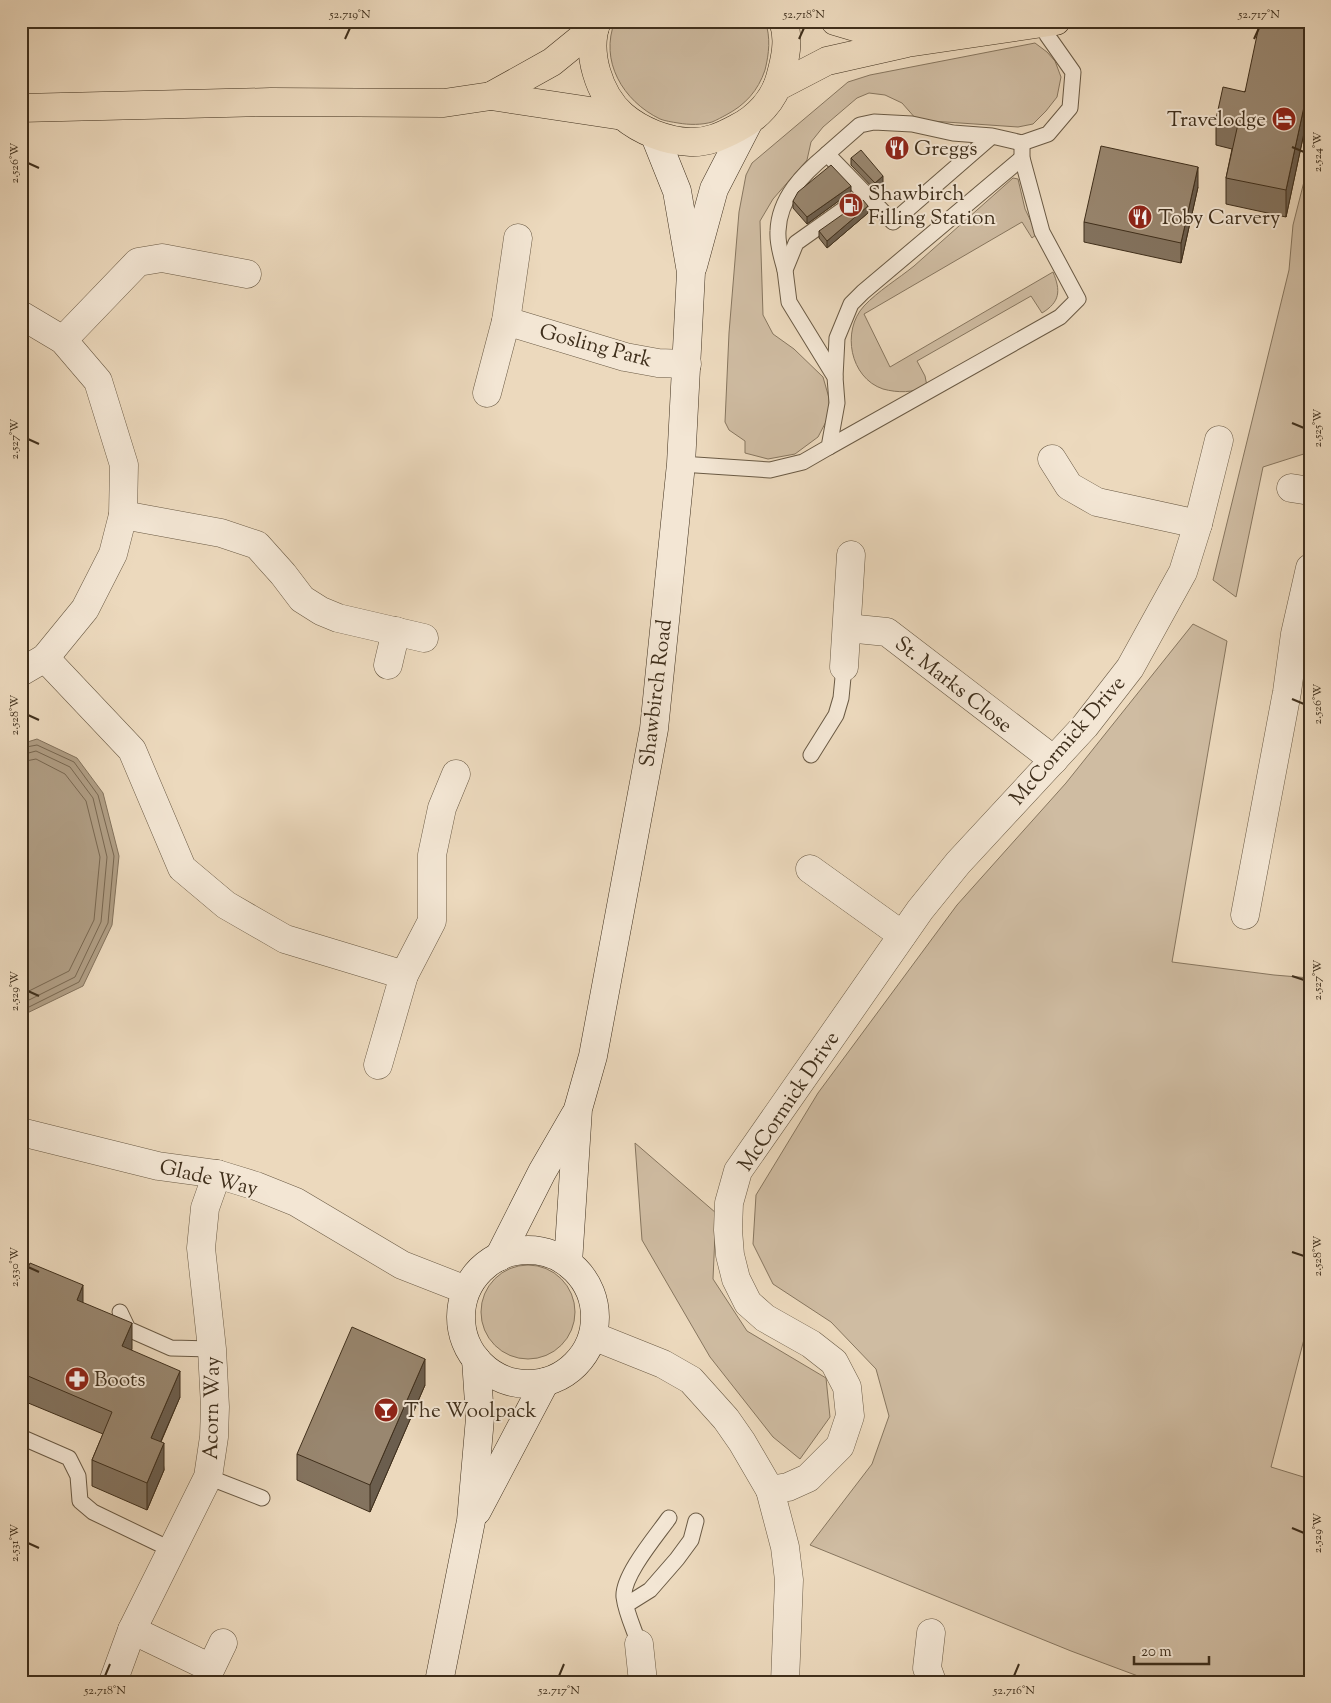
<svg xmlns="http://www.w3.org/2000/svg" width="1331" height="1703" font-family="'Sorts Mill Goudy',serif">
<rect width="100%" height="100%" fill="#ecd9bd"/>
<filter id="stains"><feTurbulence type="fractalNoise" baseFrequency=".004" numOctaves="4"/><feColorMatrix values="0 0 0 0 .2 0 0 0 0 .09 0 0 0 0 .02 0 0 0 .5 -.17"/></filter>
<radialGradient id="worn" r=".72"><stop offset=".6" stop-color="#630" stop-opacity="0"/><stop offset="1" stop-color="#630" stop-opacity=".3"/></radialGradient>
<!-- green -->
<g fill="#cfbca2" stroke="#87765f">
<path d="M615,21h150c6,16 4,33 0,49 -7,21 -20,35 -39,45 -4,2 -9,5 -14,7 -10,3 -23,3 -34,1 -6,-1 -13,-2 -18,-4 -37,-18 -61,-58 -45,-98z"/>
<polygon points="1035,43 1047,52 1055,61 1061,77 1057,97 1046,111 1033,124 1018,127 917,120 902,103 885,95 869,93 857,98 823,127 811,142 807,160 773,199 760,221 763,315 773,334 794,349 823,377 829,398 829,416 818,437 795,454 768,459 745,453 745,441 729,430 725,422 729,333 739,212 746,175 752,163 848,82 870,75"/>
<polygon points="1310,158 1310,452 1263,467 1236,597 1213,580 1289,270 1293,225"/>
<path d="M1013,178l5,1 7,30 12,25 -5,4 -10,-16 -158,92 26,53 163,-95c8,19 7,30 -11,41l-11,-17 -114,65 8,15 2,10c-14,7 -29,7 -44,3 -33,-11 -42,-58 -19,-83 14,-15 34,-27 50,-40 33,-29 66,-59 99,-88z"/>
<polygon points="1193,624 1227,641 1172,962 1274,975 1310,978 1310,1316 1271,1467 1310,1479 1310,1682 1154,1682 1071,1651 810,1545 872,1464 889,1416 876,1369 831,1322 773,1284 753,1244 756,1195 818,1093 957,905 1066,783"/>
<polygon points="635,1143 716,1213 713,1279 747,1331 826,1378 830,1417 800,1459 773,1437 710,1357 642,1240"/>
<circle cx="528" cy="1312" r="47"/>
</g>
<!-- water -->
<polygon fill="#b19f86" stroke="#83725c" points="37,739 77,758 103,793 119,856 112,925 83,986 21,1016 21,744"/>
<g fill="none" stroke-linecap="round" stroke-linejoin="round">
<!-- shore -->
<g stroke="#786751" stroke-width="1">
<polyline points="21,748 37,745 74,762 98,795 114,856 108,923 79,982 21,1011"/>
<polyline points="21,755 36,751 70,767 93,798 107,857 101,922 75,977 21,1004"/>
<polyline points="21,762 36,759 65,774 86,801 100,857 94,920 69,971 21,995"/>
</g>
<defs>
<g id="service">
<polyline points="992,136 953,133 912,124 874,122 860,125 827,154 893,222 992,136 1022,143 1048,134 1070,108 1073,72 1047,35 1057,21"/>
<path d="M785,270c-3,-12 -8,-25 -7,-39 1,-33 25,-57 49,-77"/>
<polyline points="835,377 837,338 851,304 863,292 1022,158"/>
<polyline points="829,447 1060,317 1078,299 1042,232 1022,158 1022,143"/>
<polyline points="681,464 770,470 803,462 829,447 837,403 835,377 789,302 785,270 796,243 865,194"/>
<polyline points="811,755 836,715 841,698 844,667"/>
<polyline points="120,1312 128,1329 171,1348 212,1349"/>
<polyline points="21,1437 69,1458 78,1476 80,1501 93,1512 172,1550"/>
<polyline points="208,1477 262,1498"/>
<polyline points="626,1605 650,1590 677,1559 691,1540 696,1521"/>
<path d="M639,1644c-5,-15 -13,-31 -15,-47 -2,-21 33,-62 45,-79"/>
</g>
<g id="minor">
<polyline points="21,315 63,340 98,381 124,465 123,515 113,554 85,609 45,658 21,672"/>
<polyline points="506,321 625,357 658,363 687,364"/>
<polyline points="63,340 138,262 162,258 247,274"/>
<polyline points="487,393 506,321 518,238"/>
<polyline points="1052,459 1069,486 1097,502 1198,524"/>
<polyline points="1291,488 1310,491"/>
<polyline points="123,515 221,533 257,545 283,574 302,599 321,611 338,618 424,638"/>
<polyline points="847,628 887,632 1054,760"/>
<polyline points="45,658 132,750 182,868 226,905 285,939 404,975"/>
<polyline points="388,665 396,631"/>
<polyline points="844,667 851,555"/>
<polyline points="810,869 902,935"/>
<polyline points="1245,915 1287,692 1295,634 1310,568"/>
<polyline points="378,1065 404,975 432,921 432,855 442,808 456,774"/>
<polyline points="21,1132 158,1166 217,1174 256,1186 296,1202 402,1265 466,1290"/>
<polyline points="593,1336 663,1364 691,1380 726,1419 742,1442 770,1490 785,1547 789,1580 785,1682"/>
<polyline points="770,1490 788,1487 808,1478 840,1446 850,1416 847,1387 834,1362 811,1344 765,1318 748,1303 736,1279 730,1255 728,1230 729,1203 738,1171 920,910 958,863 1085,726 1130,668 1183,572 1198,524 1219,440"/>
<polyline points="132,1630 211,1668 223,1643"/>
<polyline points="931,1633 927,1668 932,1682"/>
<polyline points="639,1644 643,1682"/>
<polyline points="113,1682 132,1630 208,1477 214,1437 215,1407 212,1349 201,1248 205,1208 217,1174"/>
</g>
<g id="secondary">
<polyline points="693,266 714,189 748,123"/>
<circle cx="528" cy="1317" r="67"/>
<polyline points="499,1257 542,1172 575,1115"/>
<polyline points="568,1263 578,1109 593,1056 654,729 681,464 691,272 677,191 655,136"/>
<polyline points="477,1511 545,1382"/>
<polyline points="439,1682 471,1521 480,1418 476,1359"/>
</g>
<g id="primary">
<path d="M597,21c-12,31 2,74 26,95 18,15 43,25 67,26 17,1 32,-6 47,-14 20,-10 37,-28 43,-50 5,-18 10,-39 3,-57"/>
<polyline points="835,21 906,42"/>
<polyline points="777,87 827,61 907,43 1056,21"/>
<polyline points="491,96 552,62 595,27"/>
<polyline points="21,108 271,102 444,103 491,96 623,116"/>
</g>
</defs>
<!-- service casing -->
<use href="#service" stroke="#6a5a44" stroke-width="17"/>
<!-- minor casing -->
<use href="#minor" stroke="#6a5a44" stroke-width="29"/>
<!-- secondary casing -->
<use href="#secondary" stroke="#3f2f1c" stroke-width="29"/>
<!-- primary casing -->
<use href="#primary" stroke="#3f2f1c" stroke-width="29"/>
<!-- service -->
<use href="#service" stroke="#f3e6d4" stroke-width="15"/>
<!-- minor -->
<use href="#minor" stroke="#f3e6d4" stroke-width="28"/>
<!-- secondary -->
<use href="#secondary" stroke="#f3e6d4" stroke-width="28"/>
<!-- primary -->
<use href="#primary" stroke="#ecd9bd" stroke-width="28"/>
</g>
<!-- wall -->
<g fill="#847460" stroke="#3f2f1c">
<polygon points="1310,28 1310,105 1286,217 1226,204 1226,178 1232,149 1216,145 1216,119"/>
<polygon points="851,158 883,183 875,190 851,165"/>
<polygon points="1198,187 1181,263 1084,242 1084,222"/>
<polygon points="851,192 807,224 793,208 793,201"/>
<polygon points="868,213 827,248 819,238 819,231"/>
<polygon points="21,1285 83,1303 132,1349 131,1350 180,1397 161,1442 164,1470 147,1510 92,1486 92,1460 103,1434 21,1400"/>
<polygon points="425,1385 370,1512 297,1480 297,1454"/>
</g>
<!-- shaded-wall -->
<g fill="#6b5e4e" stroke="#3f2f1c">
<polygon points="1310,79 1310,105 1286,217 1286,190"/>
<polygon points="1198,167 1198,187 1181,263 1181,243"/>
<polygon points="883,176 883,183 875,190 875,183"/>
<polygon points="851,186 851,192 807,224 807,217"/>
<polygon points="868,206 868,213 827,248 827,241"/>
<polygon points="83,1285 83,1312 77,1300"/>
<polygon points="132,1323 132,1349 122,1373 122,1346"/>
<polygon points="425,1359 425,1385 370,1512 370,1485"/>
<polygon points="180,1371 180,1397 151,1464 151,1438"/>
<polygon points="164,1443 164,1470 147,1510 147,1483"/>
</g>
<!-- building -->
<g fill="#998770" stroke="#3f2f1c">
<polygon points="1260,21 1280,21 1310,28 1310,79 1286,190 1226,178 1238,124 1216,119 1223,87 1245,92"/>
<polygon points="1101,146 1198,167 1181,243 1084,222"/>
<polygon points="861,150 883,176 875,183 851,158"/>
<polygon points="831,165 851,186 807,217 793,201 798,192"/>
<polygon points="863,200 868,206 827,241 819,231"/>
<polygon points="30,1263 83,1285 77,1300 132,1323 122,1346 180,1371 151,1438 164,1443 147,1483 92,1460 112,1412 21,1373 21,1285"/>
<polygon points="352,1327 425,1359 370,1485 297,1454"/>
</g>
<!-- ticks -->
<path fill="none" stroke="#3f2f1c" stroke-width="2" d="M345,39l5,-11M799,39l5,-11M1254,39l5,-11M1292,147l12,5M28,163l11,5M1292,423l12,5M28,439l11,5M1292,699l12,5M28,715l11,5M1292,976l12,4M28,991l11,5M1292,1252l12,4M28,1267l11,5M1292,1528l12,5M28,1543l11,5M105,1676l5,-12M559,1676l5,-12M1014,1676l5,-12"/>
<!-- icons -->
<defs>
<symbol id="hotel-disc" viewBox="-11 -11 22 22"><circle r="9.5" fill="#8f2418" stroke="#f3e6d4"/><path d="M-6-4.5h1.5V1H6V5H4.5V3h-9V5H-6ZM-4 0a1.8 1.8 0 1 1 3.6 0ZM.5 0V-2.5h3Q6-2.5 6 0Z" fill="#fff"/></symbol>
<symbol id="restaurant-disc" viewBox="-11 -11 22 22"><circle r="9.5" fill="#8f2418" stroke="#f3e6d4"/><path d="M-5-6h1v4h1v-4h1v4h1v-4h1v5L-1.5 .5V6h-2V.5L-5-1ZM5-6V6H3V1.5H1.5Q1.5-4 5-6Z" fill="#fff"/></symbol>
<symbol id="fuel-disc" viewBox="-11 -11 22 22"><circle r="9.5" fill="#8f2418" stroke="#f3e6d4"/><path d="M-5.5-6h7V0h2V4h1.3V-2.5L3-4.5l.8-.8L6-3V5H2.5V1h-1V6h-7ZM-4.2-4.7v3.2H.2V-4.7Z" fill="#fff"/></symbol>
<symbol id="pharmacy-disc" viewBox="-11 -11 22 22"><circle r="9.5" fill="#8f2418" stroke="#f3e6d4"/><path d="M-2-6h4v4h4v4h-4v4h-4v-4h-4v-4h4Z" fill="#fff"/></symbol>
<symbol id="bar-disc" viewBox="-11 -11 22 22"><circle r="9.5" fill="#8f2418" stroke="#f3e6d4"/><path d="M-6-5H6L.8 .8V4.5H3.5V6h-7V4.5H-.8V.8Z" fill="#fff"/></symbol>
</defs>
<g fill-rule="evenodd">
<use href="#hotel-disc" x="1270" y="105" width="28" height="28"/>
<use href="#restaurant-disc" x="883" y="134" width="28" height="28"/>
<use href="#fuel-disc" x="837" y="191" width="28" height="28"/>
<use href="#restaurant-disc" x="1126" y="203" width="28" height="28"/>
<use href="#pharmacy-disc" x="63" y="1365" width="28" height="28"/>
<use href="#bar-disc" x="372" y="1396" width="28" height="28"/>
</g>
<g text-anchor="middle" stroke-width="4" stroke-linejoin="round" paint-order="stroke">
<!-- poi labels -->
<g font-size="21" fill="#3f2f1c" stroke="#f3e6d4" text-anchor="start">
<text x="1266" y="126" text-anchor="end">Travelodge</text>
<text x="914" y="155">Greggs</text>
<text x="868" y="200">Shawbirch<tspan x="868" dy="24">Filling Station</tspan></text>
<text x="1158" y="224">Toby Carvery</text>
<text x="94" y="1386">Boots</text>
<text x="404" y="1417">The Woolpack</text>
</g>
<!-- street labels -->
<g font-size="21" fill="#3f2f1c" stroke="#f3e6d4">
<text transform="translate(596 345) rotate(15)" y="7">Gosling Park</text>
<text transform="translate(954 684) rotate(38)" y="7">St. Marks Close</text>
<text transform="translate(655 693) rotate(-83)" y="7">Shawbirch Road</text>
<text transform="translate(1067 740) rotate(-49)" y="7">McCormick Drive</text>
<text transform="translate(788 1101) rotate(-56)" y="7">McCormick Drive</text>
<text transform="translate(209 1177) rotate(13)" y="7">Glade Way</text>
<text transform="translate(211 1408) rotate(-89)" y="7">Acorn Way</text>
</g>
</g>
<!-- margin -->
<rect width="1331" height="1703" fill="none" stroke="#ecd9bd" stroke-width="55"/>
<!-- scale -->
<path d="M1134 1656v8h75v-8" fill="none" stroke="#3f2f1c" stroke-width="2.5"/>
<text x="1141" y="1656" font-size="15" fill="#3f2f1c" stroke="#f3e6d4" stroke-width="4" paint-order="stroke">20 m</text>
<rect x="28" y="28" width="1276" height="1648" fill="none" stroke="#3f2f1c" stroke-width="2"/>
<g font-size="12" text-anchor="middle" fill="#3f2f1c">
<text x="350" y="18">52.719°N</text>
<text x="804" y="18">52.718°N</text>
<text x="1259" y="18">52.717°N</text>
<text transform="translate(1317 152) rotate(-90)" y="4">2.524°W</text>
<text transform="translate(14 163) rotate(-90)" y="4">2.526°W</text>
<text transform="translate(1317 428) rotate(-90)" y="4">2.525°W</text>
<text transform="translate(14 439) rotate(-90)" y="4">2.527°W</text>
<text transform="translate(1317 704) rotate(-90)" y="4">2.526°W</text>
<text transform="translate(14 715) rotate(-90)" y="4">2.528°W</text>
<text transform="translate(1317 980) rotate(-90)" y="4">2.527°W</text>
<text transform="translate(14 991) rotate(-90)" y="4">2.529°W</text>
<text transform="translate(1317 1256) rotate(-90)" y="4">2.528°W</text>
<text transform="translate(14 1267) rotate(-90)" y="4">2.530°W</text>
<text transform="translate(1317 1533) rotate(-90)" y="4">2.529°W</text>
<text transform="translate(14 1543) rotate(-90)" y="4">2.531°W</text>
<text x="105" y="1694">52.718°N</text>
<text x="559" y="1694">52.717°N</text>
<text x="1014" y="1694">52.716°N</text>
</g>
<rect width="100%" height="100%" filter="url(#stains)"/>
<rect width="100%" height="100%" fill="url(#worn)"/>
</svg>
